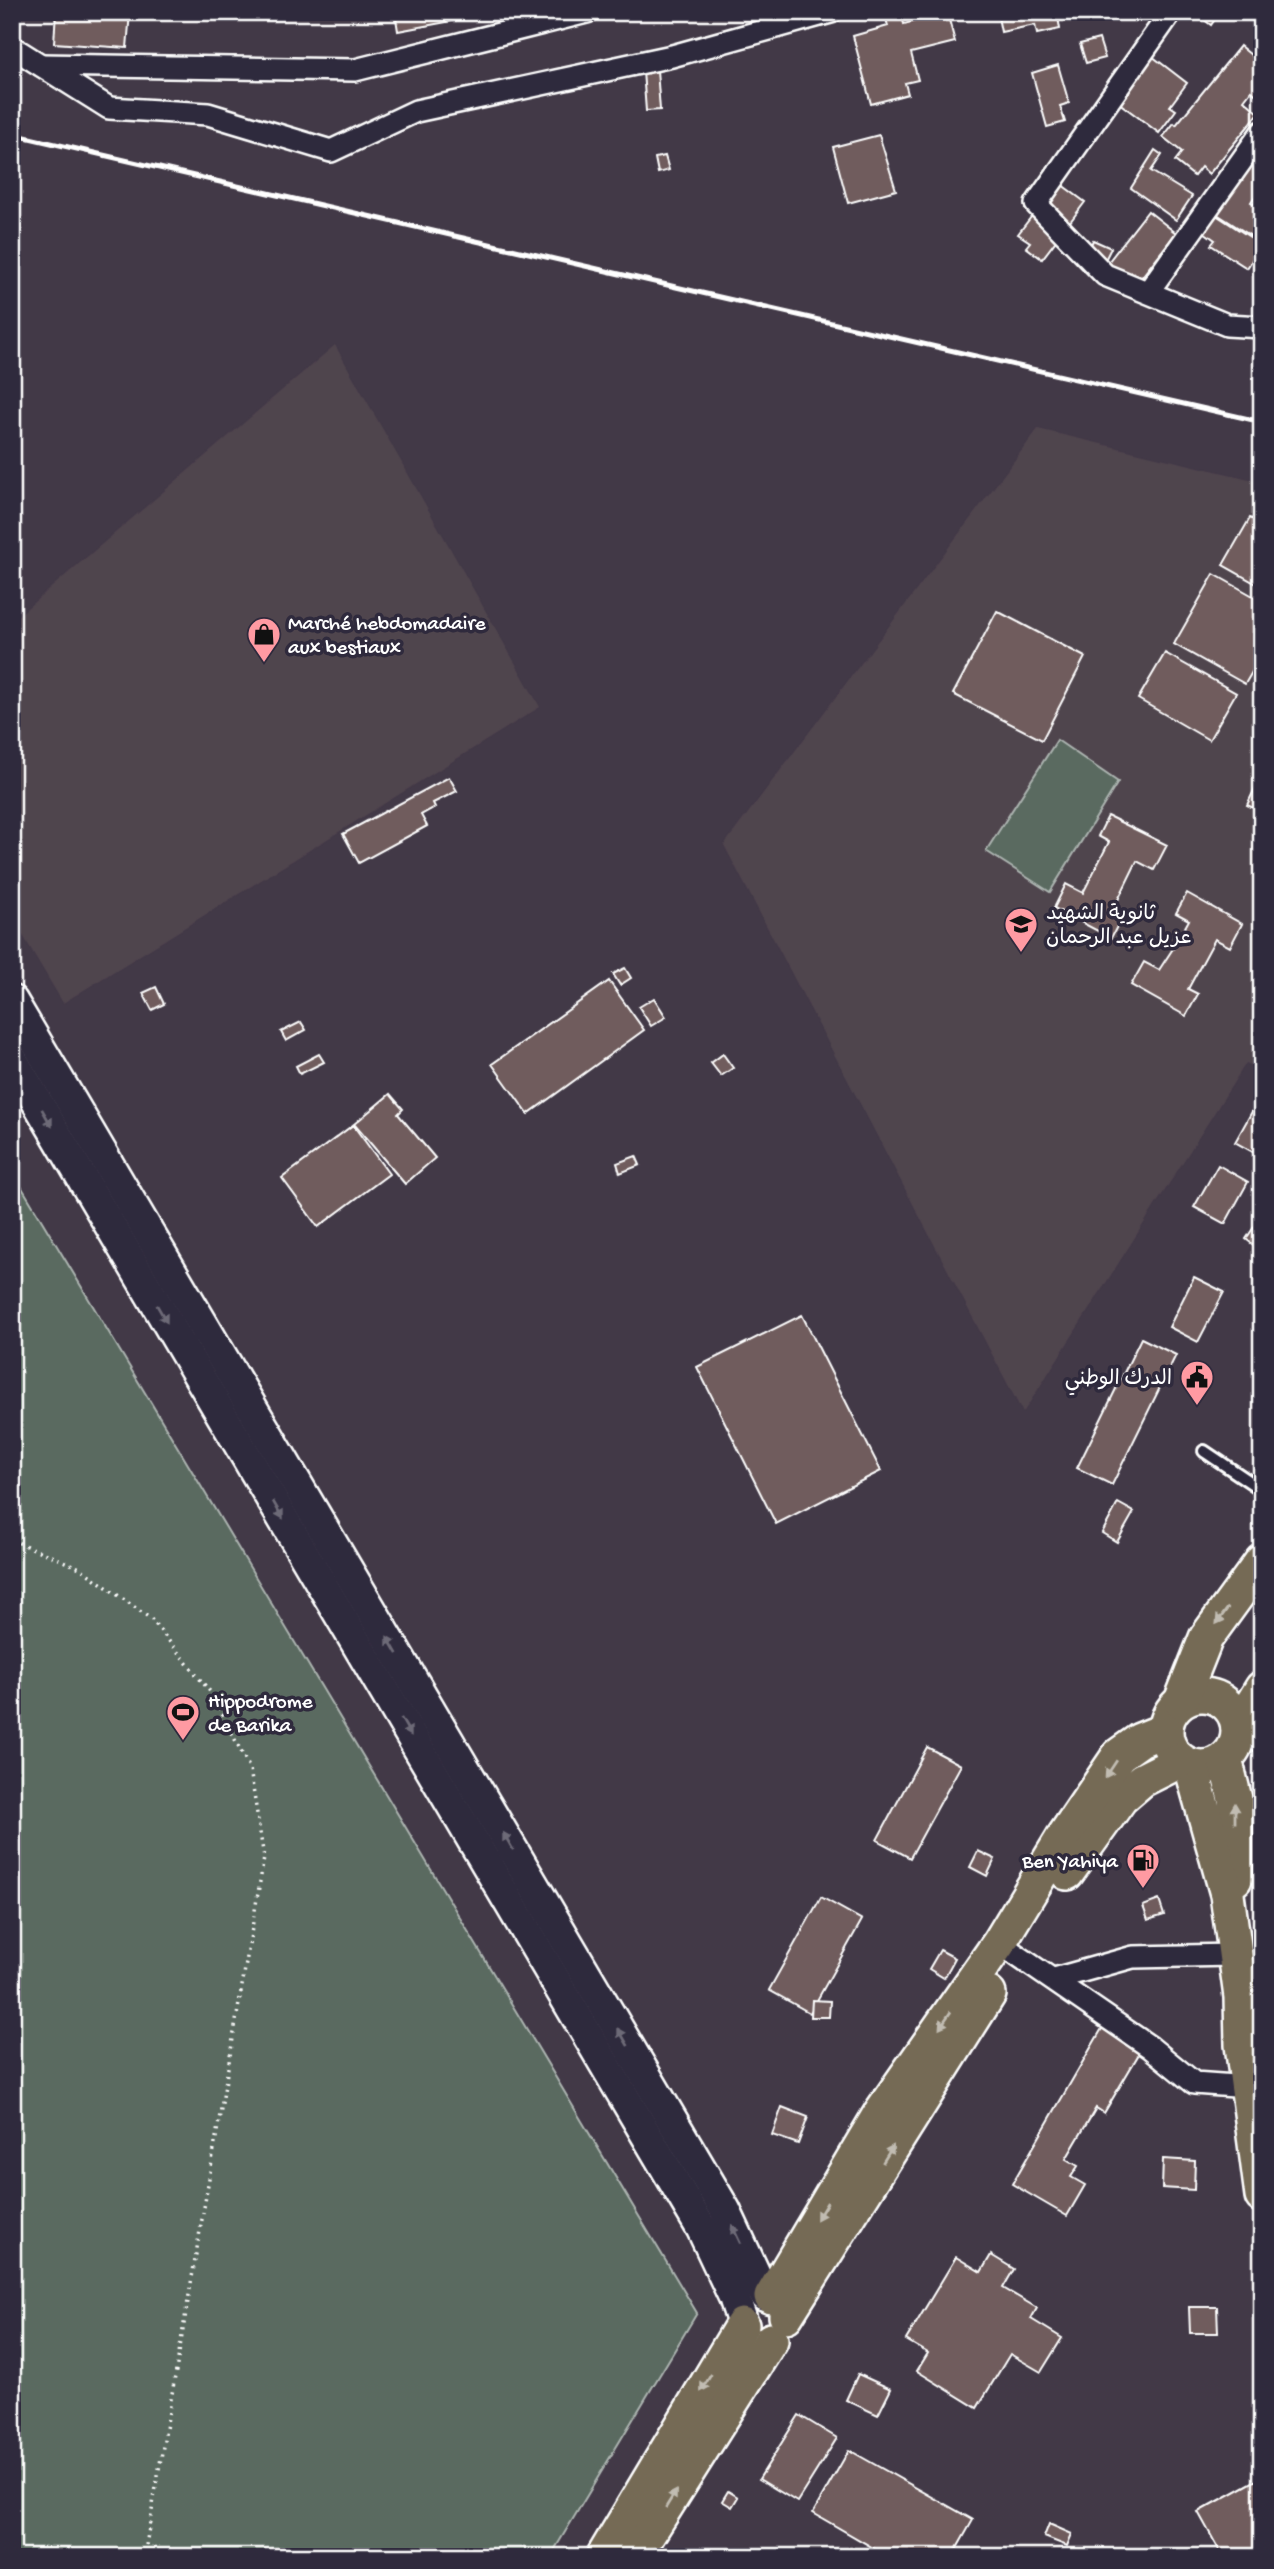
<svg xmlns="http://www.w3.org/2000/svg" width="1274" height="2569" font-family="'Gochi Hand','Playpen Sans Arabic',sans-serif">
<rect width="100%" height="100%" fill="#423947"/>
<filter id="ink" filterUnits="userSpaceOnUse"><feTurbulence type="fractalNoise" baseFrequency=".0143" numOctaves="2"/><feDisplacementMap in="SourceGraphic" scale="14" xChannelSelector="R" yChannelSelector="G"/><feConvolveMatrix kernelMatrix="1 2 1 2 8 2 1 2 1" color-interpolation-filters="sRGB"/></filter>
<g filter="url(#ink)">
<!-- built -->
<g fill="#50444e">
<polygon points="335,345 540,707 63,1003 12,917 12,621"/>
<polygon points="1038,429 1262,482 1262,1070 1246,1063 1023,1413 724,845"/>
</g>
<!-- green -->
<g fill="#5a6a61" stroke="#acb4b0" stroke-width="2">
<polygon points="1057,740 1118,782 1050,892 986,851"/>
<polygon points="12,1171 697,2313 550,2557 12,2557"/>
</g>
<!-- building -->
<g fill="#705c5d" stroke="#fff" stroke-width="2">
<polygon points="56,12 130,12 127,48 54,43"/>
<polygon points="395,12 500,12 398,31"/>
<polygon points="901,12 904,24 947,12 955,42 911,53 918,80 905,83 908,94 871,104 853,36 888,26 885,15"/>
<polygon points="997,12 1081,12 1058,17 1060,29 1037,34 1035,25 1001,32"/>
<polygon points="1194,12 1214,12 1218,15 1211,25"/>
<polygon points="1099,39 1105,58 1086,63 1080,44"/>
<polygon points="1240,46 1262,64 1262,99 1251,91 1244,100 1259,113 1209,174 1201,167 1194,176 1175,161 1182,152 1163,137 1174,123 1176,125"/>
<polygon points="1148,53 1187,83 1170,106 1176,110 1159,133 1114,99"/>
<polygon points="1058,65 1069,103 1060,106 1065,122 1047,127 1032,73"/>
<polygon points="657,70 660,110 646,111 643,71"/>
<polygon points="879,135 896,190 848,203 833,147"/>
<polygon points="1262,145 1262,186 1251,202 1262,209 1262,243 1217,214"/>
<polygon points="1155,150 1162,155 1151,171 1192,196 1176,220 1131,188"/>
<polygon points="665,156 669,170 658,173 655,158"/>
<polygon points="1058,182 1085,202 1042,259 1026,247 1030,242 1018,234"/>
<polygon points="1148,211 1176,233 1133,288 1105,266"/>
<polygon points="1213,213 1262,245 1247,268 1211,245 1215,240 1201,230"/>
<polygon points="1093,240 1111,248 1105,260 1088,251"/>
<polygon points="1250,518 1262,524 1262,587 1223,565"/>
<polygon points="1214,574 1262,601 1262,655 1245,684 1174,644"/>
<polygon points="997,611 1085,657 1042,740 953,694"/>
<polygon points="1165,653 1236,693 1209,740 1138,699"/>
<polygon points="449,777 457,791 433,803 435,807 421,815 427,826 359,863 343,834"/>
<polygon points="1259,780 1262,781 1262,812 1247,805"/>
<polygon points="1108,816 1167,845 1154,870 1137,861 1113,910 1123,915 1111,938 1054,908 1066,884 1083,893 1109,842 1098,836"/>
<polygon points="1187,893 1242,924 1230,947 1215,939 1188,989 1198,994 1186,1016 1131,985 1144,962 1159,970 1174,947 1189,920 1176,913"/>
<polygon points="625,968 631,978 620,985 613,974"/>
<polygon points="609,981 644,1030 528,1114 492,1064"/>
<polygon points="156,987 164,1004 152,1010 143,993"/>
<polygon points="654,998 666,1017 651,1026 639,1007"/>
<polygon points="301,1022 306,1030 286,1041 281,1032"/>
<polygon points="319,1054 324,1062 300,1074 296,1066"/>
<polygon points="723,1054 733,1068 721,1076 711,1063"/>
<polygon points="390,1094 403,1109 398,1114 435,1158 405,1184 354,1124"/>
<polygon points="1259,1099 1262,1100 1262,1157 1235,1142"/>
<polygon points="353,1125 389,1174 318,1227 282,1178"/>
<polygon points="636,1156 640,1165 620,1173 617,1163"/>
<polygon points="1218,1165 1248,1182 1225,1224 1194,1207"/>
<polygon points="1262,1215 1262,1252 1246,1239"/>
<polygon points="1194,1277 1224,1292 1198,1342 1169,1327"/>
<polygon points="802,1315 881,1471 776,1524 697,1367"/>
<polygon points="1141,1338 1176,1355 1112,1485 1077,1468"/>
<polygon points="1118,1503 1134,1512 1117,1542 1102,1533"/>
<polygon points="927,1747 961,1765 910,1858 877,1840"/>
<polygon points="978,1851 995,1859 987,1876 970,1867"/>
<polygon points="821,1897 862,1920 810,2013 769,1990"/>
<polygon points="1159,1900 1164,1915 1148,1920 1143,1906"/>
<polygon points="940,1950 955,1958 944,1978 929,1969"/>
<polygon points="812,2000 830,2001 829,2017 811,2017"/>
<polygon points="1104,2025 1143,2047 1104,2113 1096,2108 1066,2159 1078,2166 1071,2177 1085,2185 1067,2216 1012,2184"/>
<polygon points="782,2107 808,2117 798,2144 772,2135"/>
<polygon points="1163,2159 1195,2161 1194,2190 1162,2188"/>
<polygon points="991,2255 1014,2269 1003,2288 1037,2308 1031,2319 1062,2338 1041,2372 1010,2354 977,2408 917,2371 928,2353 906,2340 956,2257 981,2272"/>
<polygon points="1189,2307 1217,2307 1218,2333 1190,2333"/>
<polygon points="858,2374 891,2389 878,2415 846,2400"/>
<polygon points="799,2415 837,2438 797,2502 759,2479"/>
<polygon points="849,2450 973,2520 952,2557 889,2557 813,2513"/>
<polygon points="1262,2477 1262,2557 1223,2557 1198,2512"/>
<polygon points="728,2491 738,2497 732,2507 722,2501"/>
<polygon points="1049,2524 1072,2534 1067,2546 1044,2537"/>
</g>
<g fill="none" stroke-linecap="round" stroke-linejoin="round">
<defs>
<g id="lane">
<polyline points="1204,1451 1262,1490"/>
<polyline points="1237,1739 1262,1746"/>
</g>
<g id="street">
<polyline points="1171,12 1036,204 1105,275 1227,325 1262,327"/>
<polyline points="12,47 109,108 208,114 331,151 416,111 672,56 831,12"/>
<polyline points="41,65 355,70 587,12"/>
<polyline points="1148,292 1262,132"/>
<polyline points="999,1943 1150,2047 1194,2083 1248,2087"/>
<polyline points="1054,1979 1133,1957 1234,1955"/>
<polyline points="1245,2005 1262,2034"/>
</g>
<g id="secondary">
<polyline points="12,1001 725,2210 765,2296"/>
<polyline points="12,1059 702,2229 734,2297 741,2318"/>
</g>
<g id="primary">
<circle cx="1202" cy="1731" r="36"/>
<polyline points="1181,1701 1206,1638 1262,1561"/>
<polyline points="1238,1727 1262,1688"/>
<polyline points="1225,1759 1235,1799 1235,1879"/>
<polyline points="1191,1766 1227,1894 1241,1997 1242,2045 1262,2196"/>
<polyline points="1067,1873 1121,1798 1142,1780 1180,1761"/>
<polyline points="771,2297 881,2112 999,1943 1062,1839 1119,1755 1140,1740 1165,1730"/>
<polyline points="786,2316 989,1994"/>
<polyline points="603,2557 742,2325"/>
<polyline points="634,2557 771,2340"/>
</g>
</defs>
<!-- lane casing -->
<use href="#lane" stroke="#fff" stroke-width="16"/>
<!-- street casing -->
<use href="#street" stroke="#fff" stroke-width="26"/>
<!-- secondary casing -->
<use href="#secondary" stroke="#fff" stroke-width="35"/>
<!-- primary casing -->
<use href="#primary" stroke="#fff" stroke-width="38"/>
<!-- path -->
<polyline stroke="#fff" stroke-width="3.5" stroke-dasharray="2 5" stroke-linecap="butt" points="12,1540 80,1568 151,1619 212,1694 250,1769 264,1858 144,2557"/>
<!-- lane -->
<use href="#lane" stroke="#2f2a3d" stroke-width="10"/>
<!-- street -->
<use href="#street" stroke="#2f2a3d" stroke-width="21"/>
<!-- secondary -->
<use href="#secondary" stroke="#2f2a3d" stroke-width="30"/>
<!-- primary -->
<use href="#primary" stroke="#756a55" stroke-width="33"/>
<!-- rail -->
<polyline stroke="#fff" stroke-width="5" points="12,134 1262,422"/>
</g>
<!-- one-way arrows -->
<defs><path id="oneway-solid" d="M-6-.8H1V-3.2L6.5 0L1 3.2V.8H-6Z" transform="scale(1.75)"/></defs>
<g fill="#6d6a77">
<use href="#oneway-solid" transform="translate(47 1118) rotate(60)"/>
<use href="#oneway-solid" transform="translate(162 1314) rotate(60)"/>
<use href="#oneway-solid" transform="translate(278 1510) rotate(60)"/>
<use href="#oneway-solid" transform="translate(392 1645) rotate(-120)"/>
<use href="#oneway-solid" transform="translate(406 1727) rotate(60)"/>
<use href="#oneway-solid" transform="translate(508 1841) rotate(-120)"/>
<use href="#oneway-solid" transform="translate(623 2037) rotate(-120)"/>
<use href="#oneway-solid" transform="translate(736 2234) rotate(-115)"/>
</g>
<g fill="#c1bcb2">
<use href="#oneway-solid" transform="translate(1222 1616) rotate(126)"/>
<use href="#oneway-solid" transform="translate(1111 1769) rotate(124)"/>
<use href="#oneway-solid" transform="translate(1235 1813) rotate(-90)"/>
<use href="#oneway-solid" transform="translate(945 2020) rotate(125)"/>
<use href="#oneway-solid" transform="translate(888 2154) rotate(-58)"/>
<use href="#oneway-solid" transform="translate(822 2211) rotate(121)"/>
<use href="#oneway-solid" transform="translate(706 2383) rotate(121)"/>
<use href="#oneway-solid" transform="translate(671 2499) rotate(-58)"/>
</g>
</g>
<!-- icons -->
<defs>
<symbol id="shop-pin" viewBox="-11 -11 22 30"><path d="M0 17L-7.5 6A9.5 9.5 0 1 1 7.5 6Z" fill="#ff9aa2" stroke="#2f2a3d"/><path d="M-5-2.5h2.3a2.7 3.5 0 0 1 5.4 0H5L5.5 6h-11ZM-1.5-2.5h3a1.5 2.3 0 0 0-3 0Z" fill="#111"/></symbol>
<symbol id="school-pin" viewBox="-11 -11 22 30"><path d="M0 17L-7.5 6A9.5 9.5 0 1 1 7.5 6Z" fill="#ff9aa2" stroke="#2f2a3d"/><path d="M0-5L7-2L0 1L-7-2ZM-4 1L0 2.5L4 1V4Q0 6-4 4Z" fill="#111"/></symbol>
<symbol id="civic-pin" viewBox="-11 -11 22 30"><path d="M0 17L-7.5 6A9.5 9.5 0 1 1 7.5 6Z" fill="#ff9aa2" stroke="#2f2a3d"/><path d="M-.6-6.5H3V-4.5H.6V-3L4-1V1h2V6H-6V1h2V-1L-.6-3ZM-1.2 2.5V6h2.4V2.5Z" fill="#111"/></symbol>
<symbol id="stadium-pin" viewBox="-11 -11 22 30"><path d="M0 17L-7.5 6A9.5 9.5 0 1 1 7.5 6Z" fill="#ff9aa2" stroke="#2f2a3d"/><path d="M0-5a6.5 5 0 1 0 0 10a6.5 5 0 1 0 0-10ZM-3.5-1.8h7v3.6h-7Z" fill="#111"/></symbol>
<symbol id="fuel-pin" viewBox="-11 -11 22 30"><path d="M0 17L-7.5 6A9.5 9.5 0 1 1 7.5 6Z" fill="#ff9aa2" stroke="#2f2a3d"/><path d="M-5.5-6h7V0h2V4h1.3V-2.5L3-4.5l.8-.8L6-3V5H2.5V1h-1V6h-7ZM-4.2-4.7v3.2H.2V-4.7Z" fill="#111"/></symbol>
</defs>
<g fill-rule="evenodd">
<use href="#shop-pin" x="245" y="615" width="38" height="52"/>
<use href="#school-pin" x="1002" y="905" width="38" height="52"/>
<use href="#civic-pin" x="1178" y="1358" width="38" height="52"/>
<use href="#stadium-pin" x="164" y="1693" width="38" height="52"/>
<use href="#fuel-pin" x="1124" y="1841" width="38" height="52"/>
</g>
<g text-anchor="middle" stroke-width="7" stroke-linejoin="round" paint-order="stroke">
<!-- poi labels -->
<g font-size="21" fill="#fff" stroke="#2f2a3d" text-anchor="start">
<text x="288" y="629">Marché hebdomadaire<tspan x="288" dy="24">aux bestiaux</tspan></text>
<text x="1046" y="919">ثانوية الشهيد<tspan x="1046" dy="24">عزيل عبد الرحمان</tspan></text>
<text x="1172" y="1384" text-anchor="end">الدرك الوطني</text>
<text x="208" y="1707">Hippodrome<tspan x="208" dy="24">de Barika</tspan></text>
<text x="1118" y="1867" text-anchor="end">Ben Yahiya</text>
</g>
</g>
<!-- margin -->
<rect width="1274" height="2569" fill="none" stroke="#2f2a3d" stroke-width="42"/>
<rect x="21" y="21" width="1232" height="2527" fill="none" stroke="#fff" stroke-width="2.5" filter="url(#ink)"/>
</svg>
